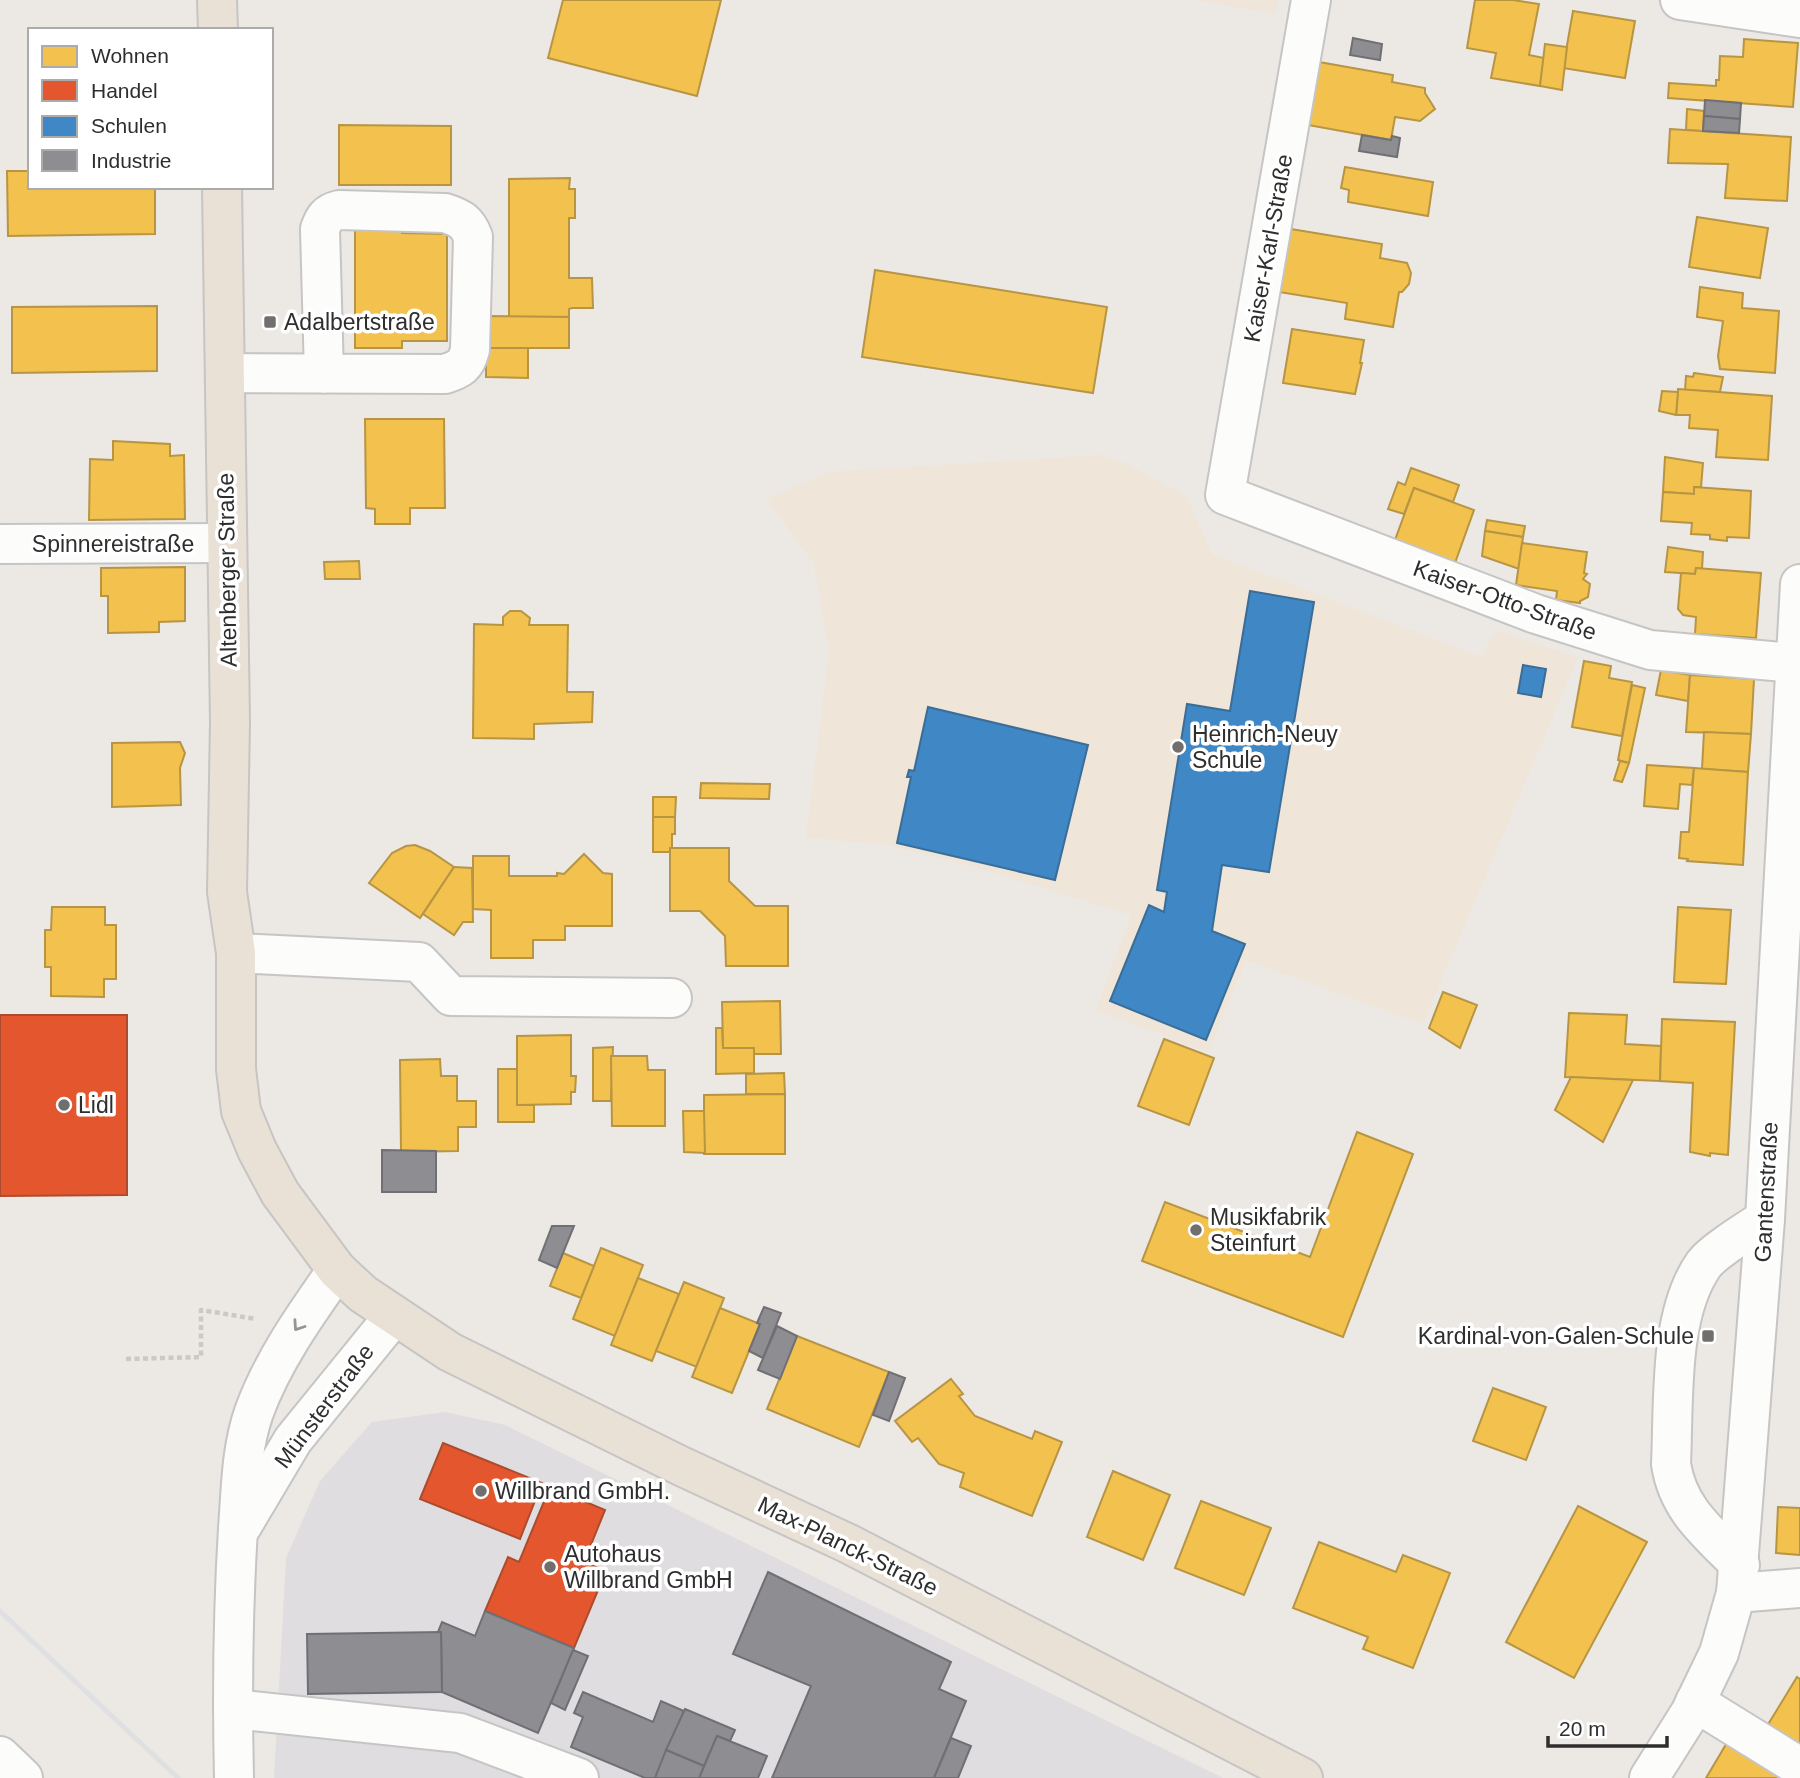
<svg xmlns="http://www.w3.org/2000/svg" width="1800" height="1778" font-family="Arial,sans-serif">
<rect width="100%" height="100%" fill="#ece8e4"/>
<!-- industrial -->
<polygon fill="#dfdddf" points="445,1412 505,1425 1223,1778 274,1778 286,1558 320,1481 372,1422"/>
<!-- education -->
<g fill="#efe5d8">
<polygon points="1197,0 1278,0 1275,14"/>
<polygon points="1102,455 1125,463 1186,496 1212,554 1481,657 1496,631 1578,657 1423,1024 1246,960 1208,1052 1096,1010 1131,915 975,867 887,845 806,837 829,652 814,564 767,499 829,472"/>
</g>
<!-- homes -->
<g fill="#f2c14e" stroke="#b79544" stroke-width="2">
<polygon points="563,0 721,0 697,96 548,58"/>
<polygon points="1475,0 1513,0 1539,4 1529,55 1544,58 1540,86 1491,78 1496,53 1467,48"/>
<polygon points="1573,11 1635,21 1625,78 1563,68"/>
<polygon points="1744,39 1798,43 1793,107 1668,98 1669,83 1716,86 1716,80 1719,80 1720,56 1743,57"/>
<polygon points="1545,44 1567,47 1562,90 1540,86"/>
<polygon points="1319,62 1393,75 1392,82 1425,88 1425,93 1435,109 1420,121 1395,117 1391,140 1308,125"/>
<polygon points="1687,109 1704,111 1703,131 1686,130"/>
<polygon points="339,125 451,126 451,185 339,185"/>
<polygon points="1670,129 1791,137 1787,201 1725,198 1728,164 1668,163"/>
<polygon points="1345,167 1433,182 1428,216 1348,202 1349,190 1341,188"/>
<polygon points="7,171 30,171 30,187 155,187 155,234 8,236"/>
<polygon points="570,178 569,189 575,189 575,218 569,218 569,278 592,278 593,308 572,308 569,309 569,317 509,317 509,179"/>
<polygon points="1697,217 1768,228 1760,278 1689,267"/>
<polygon points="355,226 402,226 402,233 447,234 447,341 402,341 402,348 355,348"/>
<polygon points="1291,229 1382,244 1380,258 1407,263 1411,273 1409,284 1402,292 1399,292 1393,327 1345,319 1347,303 1279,292"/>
<polygon points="875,270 1107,307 1093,393 862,357"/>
<polygon points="1700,287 1743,293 1742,308 1779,311 1775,373 1720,369 1718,356 1723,321 1697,317"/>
<polygon points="157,306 157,371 12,373 12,307"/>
<polygon points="485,316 569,317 569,348 486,348"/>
<polygon points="1292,329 1364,340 1360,363 1362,363 1355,394 1283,383"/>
<polygon points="486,348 528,348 528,378 486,377"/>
<polygon points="1694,373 1723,377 1720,392 1685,390 1686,376 1693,377"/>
<polygon points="1678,389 1772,396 1768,460 1716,457 1718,430 1689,428 1690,415 1676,415"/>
<polygon points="1662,391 1678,392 1676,415 1659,411"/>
<polygon points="365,419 444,419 445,508 410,508 410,524 375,524 375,509 366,508"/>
<polygon points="113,441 170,444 170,456 184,455 185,519 89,520 90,459 113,460"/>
<polygon points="1665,457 1703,463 1701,487 1694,487 1694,494 1663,492"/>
<polygon points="1411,468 1459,485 1453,502 1414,488 1404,514 1388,509 1398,482 1405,485"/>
<polygon points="1694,487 1751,491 1749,538 1727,537 1727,541 1710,539 1710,535 1691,534 1692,523 1661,521 1663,492 1694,494"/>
<polygon points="1414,488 1474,510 1455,563 1395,540"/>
<polygon points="1487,520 1525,526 1523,537 1485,531"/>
<polygon points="1485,531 1523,537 1519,569 1482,556"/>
<polygon points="1522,543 1587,552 1584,573 1587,574 1583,579 1590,584 1588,597 1580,601 1580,603 1556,600 1557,591 1516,585"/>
<polygon points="1668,547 1703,552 1702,569 1696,568 1695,574 1665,572"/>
<polygon points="359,561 360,579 325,579 324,562"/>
<polygon points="185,567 185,621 159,622 159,632 108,633 108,596 101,596 101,568"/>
<polygon points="1696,568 1761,573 1756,638 1695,634 1696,617 1683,615 1678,609 1681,573 1695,574"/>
<polygon points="510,611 521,611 530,618 529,625 568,625 567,692 593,692 592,722 534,724 534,739 473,738 474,624 503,625 503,617"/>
<polygon points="1584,661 1611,666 1609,678 1632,682 1622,736 1572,727"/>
<polygon points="1661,670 1690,675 1688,701 1656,695"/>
<polygon points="1690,675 1754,679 1751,734 1686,732"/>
<polygon points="1632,685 1645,688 1629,763 1618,760"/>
<polygon points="1704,732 1751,734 1748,772 1702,769"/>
<polygon points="180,742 185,753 180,768 181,805 112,807 112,743"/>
<polygon points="1620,761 1629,763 1622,782 1614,780"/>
<polygon points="1647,765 1694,768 1692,785 1680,784 1678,809 1644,806"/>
<polygon points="1694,768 1748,772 1743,865 1687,861 1688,859 1679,858 1681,832 1689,832"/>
<polygon points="701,783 770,784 769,799 700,798"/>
<polygon points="653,797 676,797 675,817 653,817"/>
<polygon points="653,817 675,817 675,834 672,834 672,848 670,848 670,852 653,852"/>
<polygon points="415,845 430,851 454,867 420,918 369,883 392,853 406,846"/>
<polygon points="670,848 729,848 729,881 755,906 788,906 788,966 726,966 725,936 700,911 670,911"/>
<polygon points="584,854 603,873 612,874 612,926 565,926 565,940 533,940 533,958 491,958 491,910 473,909 473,856 509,856 509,876 557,876 557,873 564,874"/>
<polygon points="454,867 472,868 473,922 463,922 454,935 423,914"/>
<polygon points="52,907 105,907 105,925 116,925 116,979 104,979 104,997 51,996 51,967 45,967 45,930 51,930"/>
<polygon points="1678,907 1731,910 1726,984 1674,982"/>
<polygon points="1443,992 1477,1005 1460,1048 1429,1028"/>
<polygon points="780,1001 781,1054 754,1054 754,1048 723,1048 722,1002"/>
<polygon points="1569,1013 1627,1015 1625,1044 1661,1046 1660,1081 1565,1077"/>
<polygon points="1662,1019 1735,1022 1728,1155 1710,1153 1710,1156 1690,1152 1693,1083 1660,1081"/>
<polygon points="716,1028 722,1028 723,1048 754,1048 754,1073 716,1074"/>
<polygon points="571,1035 571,1076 576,1076 575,1092 571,1092 571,1104 517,1105 517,1036"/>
<polygon points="1164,1039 1214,1058 1189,1125 1138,1106"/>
<polygon points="613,1047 611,1101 593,1101 593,1048"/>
<polygon points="611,1056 647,1056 648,1070 665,1070 665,1126 612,1126"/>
<polygon points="440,1059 441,1076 457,1076 457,1101 476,1101 476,1127 458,1127 458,1151 401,1152 400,1060"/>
<polygon points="498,1069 517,1069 517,1105 534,1105 534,1122 498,1122"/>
<polygon points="784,1073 785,1094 746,1094 746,1074"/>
<polygon points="1571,1077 1633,1080 1603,1142 1555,1110"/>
<polygon points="785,1094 785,1154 704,1154 704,1095"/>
<polygon points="683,1111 704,1111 705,1153 684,1152"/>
<polygon points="1357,1132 1413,1154 1343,1337 1142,1261 1165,1202 1310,1257"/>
<polygon points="601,1248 643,1265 615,1336 573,1319"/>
<polygon points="563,1253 594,1266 581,1298 550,1286"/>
<polygon points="638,1278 679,1294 652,1361 611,1345"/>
<polygon points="684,1282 724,1298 697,1367 656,1351"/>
<polygon points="720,1308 760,1324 732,1393 692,1377"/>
<polygon points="797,1336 889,1372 859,1447 767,1409"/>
<polygon points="951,1379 963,1394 959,1396 975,1416 1032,1439 1035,1431 1062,1442 1032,1516 960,1487 964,1473 939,1464 918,1438 912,1442 895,1421"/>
<polygon points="1493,1388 1546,1407 1526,1460 1473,1441"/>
<polygon points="1113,1471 1170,1495 1143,1560 1087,1537"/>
<polygon points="1201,1501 1271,1528 1244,1595 1175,1568"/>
<polygon points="1578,1506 1647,1542 1574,1678 1506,1642"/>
<polygon points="1778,1507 1800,1508 1800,1555 1776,1553"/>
<polygon points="1319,1542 1396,1572 1403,1555 1450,1573 1413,1668 1363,1649 1368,1637 1293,1608"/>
<polygon points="1797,1677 1800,1679 1800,1754 1764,1731"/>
<polygon points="1728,1741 1786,1778 1706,1778"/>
</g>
<!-- shops -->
<g fill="#e4572e" stroke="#ad4b2e" stroke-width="2">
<polygon points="0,1015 127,1015 127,1195 0,1196"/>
<polygon points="443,1443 542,1483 520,1539 420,1499"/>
<polygon points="550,1487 605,1510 584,1562 606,1571 574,1648 485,1611 508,1557 519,1562"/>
</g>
<!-- schools -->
<g fill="#3f88c5" stroke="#3a6d98" stroke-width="2">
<polygon points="1250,591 1314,602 1269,872 1222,865 1212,931 1245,944 1206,1040 1110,1001 1149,905 1164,912 1167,892 1157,890 1187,704 1230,711"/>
<polygon points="1523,665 1546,669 1541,697 1518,693"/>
<polygon points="928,707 1088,745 1055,880 897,843 911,777 907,777 909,770 914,771"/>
</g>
<!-- industry -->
<g fill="#8d8d92" stroke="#707074" stroke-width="2">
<polygon points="1353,38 1382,44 1380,60 1350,55"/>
<polygon points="1705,100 1741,103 1740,119 1704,116"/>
<polygon points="1704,116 1740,119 1739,133 1703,131"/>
<polygon points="1362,135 1391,140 1392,136 1400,138 1397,157 1359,151"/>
<polygon points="382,1150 436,1151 436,1192 382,1192"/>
<polygon points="552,1226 574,1226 557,1268 539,1260"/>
<polygon points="764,1307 781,1313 763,1358 749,1351 760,1324 757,1323"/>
<polygon points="777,1326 797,1336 780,1379 758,1370"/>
<polygon points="889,1372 905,1378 889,1421 873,1415"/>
<polygon points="768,1572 951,1662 939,1689 966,1701 934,1778 772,1778 811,1686 733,1654"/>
<polygon points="485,1611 574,1648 538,1733 442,1692 441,1632 438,1632 442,1622 475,1636"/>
<polygon points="441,1632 442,1692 308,1694 307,1634"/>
<polygon points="573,1650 588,1656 565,1710 551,1703"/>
<polygon points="583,1692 653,1722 661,1701 684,1711 655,1778 645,1778 571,1747 583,1717 574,1713"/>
<polygon points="685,1709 735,1730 730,1741 717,1736 704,1766 666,1750"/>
<polygon points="717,1736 767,1756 758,1778 699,1778"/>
<polygon points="951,1738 971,1746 958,1778 934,1778"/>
<polygon points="666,1750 704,1766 699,1778 655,1778"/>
</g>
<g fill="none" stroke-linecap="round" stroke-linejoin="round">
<defs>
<g id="minor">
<polyline points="1311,0 1225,495 1536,614 1650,650 1794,663"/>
<polyline points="1680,0 1800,18"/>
<path d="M225,373l220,1c15,-5 21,-8 25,-24l3,-113c-6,-16 -13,-19 -28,-24l-106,-3c-12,3 -15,8 -19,19l4,145"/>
<polyline points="0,544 227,543"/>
<polyline points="236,953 419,962 451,996 672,998"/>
<polyline points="242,1526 293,1440 393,1317"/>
<path d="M1740,1565c-31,-32 -62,-55 -69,-101 3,-62 -3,-149 33,-200 10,-13 46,-35 61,-45"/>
<polyline points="1736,1593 1800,1588"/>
<polyline points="1695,1702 1800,1767"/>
<polyline points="233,1709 460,1733 579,1778"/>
<polyline points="0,1756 23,1778"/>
<path d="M234,1778c-2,-84 -1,-167 4,-250 3,-39 3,-79 16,-116 19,-52 52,-98 83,-142"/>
<polyline points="1649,1778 1690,1713 1719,1653 1736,1593 1765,1219 1800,584"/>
</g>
<g id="major">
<polyline points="217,0 218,30"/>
<polyline points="222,187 230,722 227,892 236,953 236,1069 241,1111 257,1150 280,1193 337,1270 363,1294 450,1352 681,1466 847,1543 1303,1778"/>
</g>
</defs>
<!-- minor casing -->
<use href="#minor" stroke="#c6c5c5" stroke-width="42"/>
<!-- major casing -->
<use href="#major" stroke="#c6c5c4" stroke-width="42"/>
<!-- path -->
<polyline stroke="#c9c9c8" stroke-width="4.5" stroke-dasharray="5 3.5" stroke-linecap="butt" points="126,1359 201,1357 201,1310 256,1319"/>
<!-- minor -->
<use href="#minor" stroke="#fcfcfb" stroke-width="38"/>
<!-- major -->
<use href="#major" stroke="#e9e1d5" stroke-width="38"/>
<!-- rail -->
<polyline stroke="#dfe0e1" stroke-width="5" points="0,1611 178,1778"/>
</g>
<!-- one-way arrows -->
<defs><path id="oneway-chevron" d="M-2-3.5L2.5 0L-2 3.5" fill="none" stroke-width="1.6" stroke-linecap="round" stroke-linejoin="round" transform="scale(1.75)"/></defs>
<use stroke="#959594" href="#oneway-chevron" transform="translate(298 1326) rotate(124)"/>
<!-- markers -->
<g fill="#706f6e" stroke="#fff" stroke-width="2.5">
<rect x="263" y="315" width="14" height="14" rx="3.5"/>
<circle cx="1178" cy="747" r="7"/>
<circle cx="64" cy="1105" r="7"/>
<circle cx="1196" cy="1230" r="7"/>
<rect x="1701" y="1329" width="14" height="14" rx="3.5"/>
<circle cx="481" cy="1491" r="7"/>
<circle cx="550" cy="1567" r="7"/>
</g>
<g text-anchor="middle" stroke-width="7" stroke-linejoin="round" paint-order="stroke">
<!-- street labels -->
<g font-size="23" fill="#2e2e2e" stroke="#fff">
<text transform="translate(1268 248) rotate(-80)" y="8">Kaiser-Karl-Straße</text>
<text x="113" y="552">Spinnereistraße</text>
<text transform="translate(227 570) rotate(-91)" y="8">Altenberger Straße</text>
<text transform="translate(1505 600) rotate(20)" y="8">Kaiser-Otto-Straße</text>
<text transform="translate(1766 1192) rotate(-87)" y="8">Gantenstraße</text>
<text transform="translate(324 1406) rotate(-53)" y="8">Münsterstraße</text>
<text transform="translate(848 1546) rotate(26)" y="8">Max-Planck-Straße</text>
</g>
<!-- poi labels -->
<g font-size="23" fill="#2e2e2e" stroke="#fff" text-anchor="start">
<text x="284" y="330">Adalbertstraße</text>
<text x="1192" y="742">Heinrich-Neuy<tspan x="1192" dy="26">Schule</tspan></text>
<text x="78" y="1113">Lidl</text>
<text x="1210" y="1225">Musikfabrik<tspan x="1210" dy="26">Steinfurt</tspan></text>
<text x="1694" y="1344" text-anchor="end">Kardinal-von-Galen-Schule</text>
<text x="495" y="1499">Willbrand GmbH.</text>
<text x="564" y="1562">Autohaus<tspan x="564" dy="26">Willbrand GmbH</tspan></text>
</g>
</g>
<!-- legend -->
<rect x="28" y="28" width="245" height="161" fill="#ffffff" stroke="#ababab" stroke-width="2"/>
<rect x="42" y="46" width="35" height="21" fill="#f2c14e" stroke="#ababab" stroke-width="2"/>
<text x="91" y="63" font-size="21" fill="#2e2e2e">Wohnen</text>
<rect x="42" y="80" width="35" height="21" fill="#e4572e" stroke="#ababab" stroke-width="2"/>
<text x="91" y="98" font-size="21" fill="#2e2e2e">Handel</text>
<rect x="42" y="116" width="35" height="21" fill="#3f88c5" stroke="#ababab" stroke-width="2"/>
<text x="91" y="133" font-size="21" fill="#2e2e2e">Schulen</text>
<rect x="42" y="150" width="35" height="21" fill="#8d8d92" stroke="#ababab" stroke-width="2"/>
<text x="91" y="168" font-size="21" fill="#2e2e2e">Industrie</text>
<!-- scale -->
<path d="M1548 1736v10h119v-10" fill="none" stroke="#2e2e2e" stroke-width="3.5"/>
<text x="1559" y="1736" font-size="21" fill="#2e2e2e" stroke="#ffffff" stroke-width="5" paint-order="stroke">20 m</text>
</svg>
